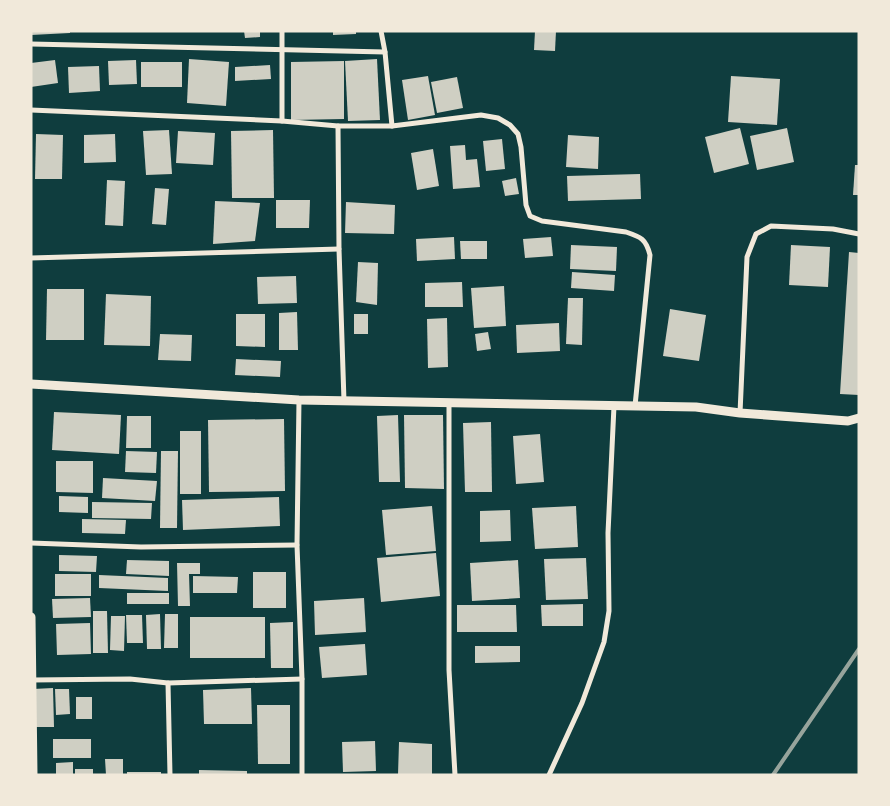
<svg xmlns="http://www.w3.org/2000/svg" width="890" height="806" font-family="'Noto Serif',serif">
<rect width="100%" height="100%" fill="#0f3d3e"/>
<!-- building -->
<g fill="#cfcfc3">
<polygon points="31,31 70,31 70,33 31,35"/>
<polygon points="244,31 260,31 260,37 245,38"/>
<polygon points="333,31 356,31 356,34 333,35"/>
<polygon points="535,31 556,31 555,51 534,50"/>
<polygon points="189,59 229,62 226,106 187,103"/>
<polygon points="377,59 380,120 348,121 345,61"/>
<polygon points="55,60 58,83 31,87 31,63"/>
<polygon points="136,60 137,84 109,85 108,61"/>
<polygon points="344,61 344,119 291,120 291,62"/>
<rect x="141" y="62" width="41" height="25"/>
<polygon points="270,65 271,79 235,81 235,67"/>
<polygon points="99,66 100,91 69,93 68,67"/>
<polygon points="428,76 435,115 408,120 402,80"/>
<polygon points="731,76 780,79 777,125 728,122"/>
<polygon points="457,77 463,108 437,113 431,82"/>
<polygon points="740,128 749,164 714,173 705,137"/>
<polygon points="787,128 794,162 757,170 750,136"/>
<polygon points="169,130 172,174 146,175 143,131"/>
<polygon points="273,130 274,198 232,198 231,131"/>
<polygon points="178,131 215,133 213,165 176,163"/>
<polygon points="36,134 63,135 62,179 35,179"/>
<polygon points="115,134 116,162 84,163 84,135"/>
<polygon points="568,135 599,137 598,169 566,167"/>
<polygon points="502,139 505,169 486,171 483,141"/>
<polygon points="465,145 466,160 477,159 480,187 453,189 450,146"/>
<polygon points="433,149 439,186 417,190 411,153"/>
<polygon points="855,165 859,165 859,195 853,195"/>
<polygon points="640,174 641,199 568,201 567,176"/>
<polygon points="516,178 519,194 505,196 502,181"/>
<polygon points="107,180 125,181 123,226 105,225"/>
<polygon points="155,188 169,189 166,225 152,224"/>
<polygon points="276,200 310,200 309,228 276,228"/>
<polygon points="215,201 260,203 255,241 213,244"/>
<polygon points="346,202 395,205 394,234 345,233"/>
<polygon points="454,237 455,259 417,261 416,239"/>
<polygon points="551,237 553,256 525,258 523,239"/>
<polygon points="460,241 487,241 487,259 461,259"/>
<polygon points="571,245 617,247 616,271 570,269"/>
<polygon points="791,245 830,247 828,287 789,285"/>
<polygon points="849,252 859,253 859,395 840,394"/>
<polygon points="358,262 378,263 377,305 356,302"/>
<polygon points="572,272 615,275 614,291 571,288"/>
<polygon points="296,276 297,303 258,304 257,277"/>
<polygon points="462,282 463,307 425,307 425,283"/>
<polygon points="504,286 506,326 474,328 471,288"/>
<polygon points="47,289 84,289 84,340 46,340"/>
<polygon points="106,294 151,296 150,346 104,345"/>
<polygon points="568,298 583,298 582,345 566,344"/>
<polygon points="670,309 706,315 699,361 663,356"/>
<polygon points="297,312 298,350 279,350 279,313"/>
<polygon points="236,314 265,314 265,347 236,346"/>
<rect x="354" y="314" width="14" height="20"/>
<polygon points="447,318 448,367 428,368 427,319"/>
<polygon points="559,323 560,351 517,353 516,325"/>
<polygon points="488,332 491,349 477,351 475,334"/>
<polygon points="160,334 192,335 191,361 158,360"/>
<polygon points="236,359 281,361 280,377 235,375"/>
<polygon points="54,412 121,415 119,454 52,450"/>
<polygon points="398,415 400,482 379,482 377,416"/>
<polygon points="404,415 443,415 444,489 405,488"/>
<polygon points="127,416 151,416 151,448 126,448"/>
<polygon points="284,419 285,491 209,492 208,420"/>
<polygon points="491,422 492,492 465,492 463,423"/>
<rect x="180" y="431" width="21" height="63"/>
<polygon points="540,434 544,482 516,484 513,436"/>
<polygon points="126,451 157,452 156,473 125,472"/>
<polygon points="161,451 178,451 177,528 160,528"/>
<polygon points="56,461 93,461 93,493 56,492"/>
<polygon points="103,478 157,481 155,501 102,498"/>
<polygon points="59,496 88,497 88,513 59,512"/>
<polygon points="279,497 280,526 183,530 182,500"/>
<polygon points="92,502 152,503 151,519 92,518"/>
<polygon points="432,506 436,551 386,555 382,510"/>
<polygon points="576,506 578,547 535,549 532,508"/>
<polygon points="510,510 511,541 480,542 480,511"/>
<polygon points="82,519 126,520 125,534 82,533"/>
<polygon points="436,553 440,596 381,602 377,558"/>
<polygon points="59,555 97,556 96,572 59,571"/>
<polygon points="586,558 588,599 546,600 544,559"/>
<polygon points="127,560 169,561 169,576 126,574"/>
<polygon points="518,560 520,598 472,601 470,563"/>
<polygon points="177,563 200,563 200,574 189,574 190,606 178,606"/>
<rect x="253" y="572" width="33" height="36"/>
<rect x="55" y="574" width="36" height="22"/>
<polygon points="99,575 168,578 168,591 99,588"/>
<polygon points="193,576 238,577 237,593 193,593"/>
<rect x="127" y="593" width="42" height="11"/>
<polygon points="90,598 91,617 53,618 52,599"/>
<polygon points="364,598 366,632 315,635 314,601"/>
<polygon points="583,604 583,626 542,626 541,605"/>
<polygon points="457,605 516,605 517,632 457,632"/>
<polygon points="93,611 107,611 108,653 93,653"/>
<polygon points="160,614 161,649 147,649 146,615"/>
<polygon points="165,614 178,614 178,648 164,648"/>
<polygon points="126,615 142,615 143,643 127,643"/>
<polygon points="111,616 125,616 124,651 110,650"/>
<rect x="190" y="617" width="75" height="41"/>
<polygon points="293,622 293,668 271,668 270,623"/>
<polygon points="90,623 91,654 57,655 56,624"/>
<polygon points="365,644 367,675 322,678 319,647"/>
<polygon points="475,646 520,646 520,662 475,663"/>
<polygon points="53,688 54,727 35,727 33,689"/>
<polygon points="251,688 252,724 204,724 203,690"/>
<polygon points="55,689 69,689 70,714 56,715"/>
<rect x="76" y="697" width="16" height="22"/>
<polygon points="257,705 290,705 290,764 258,764"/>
<rect x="53" y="739" width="38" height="19"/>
<polygon points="375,741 376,771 343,772 342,742"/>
<polygon points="399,742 432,744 432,775 398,775"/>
<polygon points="105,759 123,759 123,775 106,775"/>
<polygon points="73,762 73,775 56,775 56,763"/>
<rect x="75" y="769" width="18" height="6"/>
<polygon points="199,770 247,771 247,775 199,775"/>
<rect x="127" y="772" width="34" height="3"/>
</g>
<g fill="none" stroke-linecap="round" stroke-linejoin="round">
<!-- minor -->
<g stroke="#f1e9da" stroke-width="5">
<polyline points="282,31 282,121"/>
<polyline points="381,31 385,52 392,126"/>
<polyline points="31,44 385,52"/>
<path d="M31,110l251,11 56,5h54l89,-11 17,3 12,7 8,9 3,13 5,58 4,11 12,5 84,11c15,5 20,7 24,23l-15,151"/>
<polyline points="338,126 339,249 344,401"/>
<polyline points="31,258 339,249"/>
<polyline points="299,400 297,545 302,679 302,775"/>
<polyline points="449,402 449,670 455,775"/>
<polyline points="740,413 747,257 756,234 771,226 833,229 859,234"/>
<polyline points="31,543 141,547 297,545"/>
<polyline points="32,680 130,679 168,683 302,679"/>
<polyline points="168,683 170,775"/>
<polyline points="549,775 582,703 604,642 609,611 608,533 614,406"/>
</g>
<!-- tertiary -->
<g stroke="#f1e9da" stroke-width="9">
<polyline points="31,384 299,400 696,407 740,413 848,421 859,418"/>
<polyline points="31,617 33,775"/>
</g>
<!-- rail -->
<polyline stroke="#97a49c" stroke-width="4" points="773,775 859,649"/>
</g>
<!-- border -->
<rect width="890" height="806" fill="none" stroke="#f1e9da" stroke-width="65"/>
</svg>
